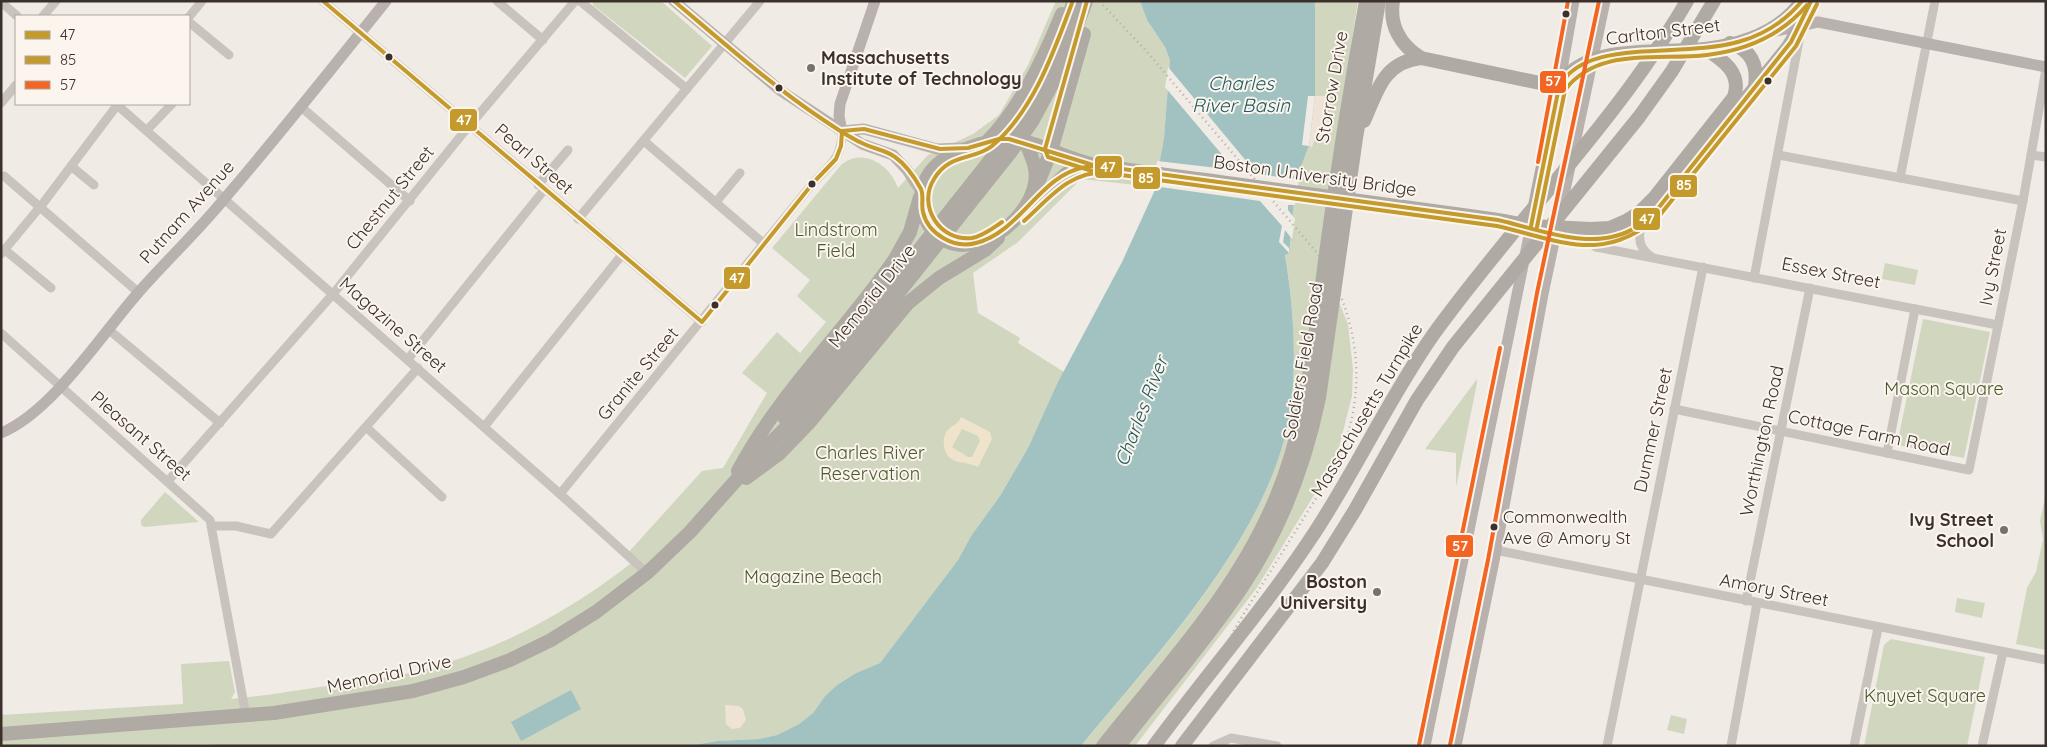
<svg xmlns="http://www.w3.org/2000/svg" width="2047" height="747" font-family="Quicksand,sans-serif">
<rect width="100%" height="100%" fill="#f0ebe5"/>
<!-- green -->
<g fill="#d1d6bf">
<polygon points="593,1 661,1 712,46 685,78 593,5"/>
<path d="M1056,1h84l7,19 18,27 5,13 -6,78 -9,49 -74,-8 -63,63 -45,31 5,40 42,25 -2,5 46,29 -35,74 -29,50 -29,40 -13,24 -78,103 -24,10 -19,12 -12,11 -12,17 -14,11 -22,11 -18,4 -42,2 -28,5h-458l-27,-2 -203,2v-31l182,-11 -2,-40 48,-3 6,31 -4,7c34,-3 68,-9 102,-14 31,-5 63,-8 93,-16 78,-21 145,-59 208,-108l-7,-7 75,-83 21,-3 44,-75 -25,-20 35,-41 23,21 26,-31 -29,-26 13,-16 -38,-32 69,-83c22,-19 50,1 57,23l30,-33 45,-21 26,-19 29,-50z"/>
<path d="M1315,1h43l-22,139 2,160 10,24 5,45 -1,27 -14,55 -11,23 -71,115 -121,157h-54c77,-93 195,-217 210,-341 6,-49 2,-101 -6,-151l4,-6 7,-69 13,-33 6,-50z"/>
<polygon points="1885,263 1918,270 1915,285 1882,279"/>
<polygon points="1923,319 1990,332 1964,458 1897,445"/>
<polygon points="1477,379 1477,383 1456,487 1456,453 1425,449"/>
<polygon points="165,492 199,522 144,527 141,525 141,520"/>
<polygon points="2046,493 2046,650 2016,644 2027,588 2036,572 2043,539 2040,521"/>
<polygon points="1957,598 1985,603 1982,618 1955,612"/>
<polygon points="1891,639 1985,657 1967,746 1864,746 1884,645"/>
<polygon points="1671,715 1687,719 1684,734 1667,730"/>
</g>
<!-- sand -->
<path fill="#efe3cc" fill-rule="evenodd" d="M961,417l29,15 2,7 -14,28c-14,-7 -31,-1 -34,-21 -1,-5 0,-11 3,-15 5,-6 11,-6 14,-14zM962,429l16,7 2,5 -8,16h-4l-16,-10z"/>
<!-- plaza -->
<g fill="#eee3d5">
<polygon points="1315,96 1326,96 1329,124 1329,129 1320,126 1312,147 1309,146"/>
<polygon points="725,705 739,706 743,709 746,720 740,728 732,729 726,724"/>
</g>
<!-- water -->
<g fill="#a1c2c1">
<path d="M1140,1h175v95l-6,50 -13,33 -7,74 -4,2c8,49 12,101 6,151 -16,124 -133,246 -210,340h-392l28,-5 42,-2 18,-4 22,-11 14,-11 12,-17 12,-11 19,-12 24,-10 78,-103 13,-24 29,-40 29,-50 29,-64 64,-120 32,-70 10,-54 6,-78 -5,-13 -18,-27z"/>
<polygon points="571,690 581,709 521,741 511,722"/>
</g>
<!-- pier -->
<g fill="#f0ebe5">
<polygon points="1168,67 1257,174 1288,178 1292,171 1299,169 1292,178 1299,179 1295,205 1288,205 1288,210 1295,219 1292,239 1285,230 1283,242 1289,248 1289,253 1279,242 1282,226 1260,201 1153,186 1157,161 1235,170 1165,87"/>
<polygon points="1308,96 1315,96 1309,146 1302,145"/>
</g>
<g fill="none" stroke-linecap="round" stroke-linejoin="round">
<!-- minor -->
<g stroke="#c9c3be" stroke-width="9">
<polyline points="323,1 702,322"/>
<polyline points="497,1 543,40"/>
<polyline points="580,1 687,89"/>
<polyline points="1,2 17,16"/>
<polyline points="43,16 56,1"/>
<polyline points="189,17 202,1"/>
<polyline points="189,22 229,55"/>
<polyline points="1,103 16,85"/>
<polyline points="116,104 560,494 647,573"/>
<polyline points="300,106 410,201"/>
<polyline points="147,130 172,104"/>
<polyline points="644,141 764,244"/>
<polyline points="1778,155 2023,201"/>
<polyline points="2031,155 2046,157"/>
<polyline points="71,166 94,185"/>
<polyline points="4,176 138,292"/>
<polyline points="1900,178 1935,1"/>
<polyline points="538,185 568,150"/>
<polyline points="716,202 740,173"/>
<polyline points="578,219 760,1"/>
<path d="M1641,224c-3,15 -2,25 11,33"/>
<polyline points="1586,240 1596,247 1998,325"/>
<polyline points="5,250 51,288"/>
<polyline points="1,254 44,202 118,104"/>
<polyline points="1754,278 1801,30"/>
<polyline points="108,329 220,423"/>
<polyline points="1,333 210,520 246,716"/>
<polyline points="408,359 544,190"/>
<polyline points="1674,409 1969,470 2023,201 2046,69"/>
<polyline points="366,427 442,497"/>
<polyline points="484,427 621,256"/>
<polyline points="1887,453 1915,309"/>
<polyline points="168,481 333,294 464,132 575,1"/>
<path d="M560,494l253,-311c18,-19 29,-25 29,-52"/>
<polyline points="212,526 236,526 271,534 418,368"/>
<polyline points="1495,550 2046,660"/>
<polyline points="1746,601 1810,288"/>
<polyline points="1213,746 1231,738 1277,746"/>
<polyline points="1607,746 1703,267"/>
<polyline points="1731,746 1757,603"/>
<polyline points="1854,746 1878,628"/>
<polyline points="1982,746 2003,652"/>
</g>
<!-- major -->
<g stroke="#b8b1ad" stroke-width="11">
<polyline points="674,1 781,91 862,144 893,155 907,170 922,193"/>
<polyline points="1771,32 1818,22 2046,67"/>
<polyline points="1559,86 1574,1"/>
<polyline points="842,131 839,116 840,104 875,1"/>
<polyline points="842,131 864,129 937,149 963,148"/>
<path d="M1,433c51,-21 100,-98 137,-140 28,-32 60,-62 87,-95 55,-64 108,-131 161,-197"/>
<polyline points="1425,746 1531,226"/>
<polyline points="1456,746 1494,561 1543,294 1605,1"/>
</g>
<!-- highway -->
<g stroke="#afaaa4" stroke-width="14">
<path d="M1393,1c-4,24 7,44 28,57"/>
<path d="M1730,43c22,7 28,23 25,44"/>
<path d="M1364,121c13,-29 19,-59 57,-63l138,29"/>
<path d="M986,143c35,-36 57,-83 76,-129"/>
<path d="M1026,143c5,13 12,25 9,40 -6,38 -65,84 -100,50 -12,-12 -16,-31 -12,-46 8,-27 33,-35 57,-43 8,-2 16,-5 24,-5 32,0 61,21 92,26 43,7 88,12 131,18 91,12 181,24 271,37l33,6 59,3 20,-1 16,-7 13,-8 15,-15 80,-101c8,-24 -10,-36 -28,-48"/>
<polyline points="1037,185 1051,151 1084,34"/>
<path d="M1535,206l24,-119c22,-45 104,-33 146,-38 37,-4 75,-17 97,-48"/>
<polyline points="1030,208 1066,174 1093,165"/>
<path d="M1548,232c33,13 71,11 99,-12l141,-173 14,-23 9,-23"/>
<polyline points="785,419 1018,125 1050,67 1074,1"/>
<path d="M738,471c42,-79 107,-139 157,-212l15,-27 10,-35"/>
<polyline points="746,478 780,453 808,424 908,303 939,278 985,250 998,238"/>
<polyline points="1,734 274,713 413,691 464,677 510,660 551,640 596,612 647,573 690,532 763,450 798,416 892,301 1010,153 1033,120 1063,64 1086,1"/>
<path d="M1103,746c57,-72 122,-141 162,-224 43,-86 49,-182 62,-276 11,-82 24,-163 39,-245"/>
<path d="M1119,746c41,-53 86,-104 123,-159 39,-58 63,-122 77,-189l37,-260 23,-137"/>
<path d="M1154,746c53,-72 112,-139 161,-214 42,-64 74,-134 118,-197 82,-114 183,-212 254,-334"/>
<polyline points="1182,746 1322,563 1355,510 1417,400 1453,347 1639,117 1672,71 1714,1"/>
</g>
<!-- rail -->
<path stroke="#b1aca8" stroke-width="2.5" stroke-dasharray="1 4" stroke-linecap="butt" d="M1103,5l45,48 169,200c45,65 52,143 18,215l-92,147 -40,69 -43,62"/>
<defs>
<g id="bus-1">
<polyline points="323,1 702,322 813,183 836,159 841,146 842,131"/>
<path d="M674,1c50,42 97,84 151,120 12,8 25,17 39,23 10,5 22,6 31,13 10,7 20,21 26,32 3,7 0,15 2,23 5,22 31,37 53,31 45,-11 64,-69 110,-76 6,-1 13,-1 19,-1"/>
<path d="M842,131l22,-2 76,20 28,-1 31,-9h10l84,26 405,55c44,10 98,34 140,6 7,-4 12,-10 18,-15l135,-169 20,-41"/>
<path d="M1531,226l28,-139c4,-5 7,-11 12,-15 18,-15 43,-18 65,-20 62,-5 121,3 166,-51"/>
</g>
<g id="bus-2">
<path d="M1087,1l-42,148 3,8 44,14 405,55c65,15 107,39 163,-11l136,-169 21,-42"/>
<path d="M1024,221c27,-24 44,-49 83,-49"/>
<path d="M1002,222c-9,6 -19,14 -30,16 -32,4 -55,-32 -38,-59 15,-26 41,-19 58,-33 41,-34 62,-95 80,-143"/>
<path d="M1537,227l28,-137c33,-44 95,-29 142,-35 40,-5 74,-19 100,-50"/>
</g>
<g id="bus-3">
<polyline points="1538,162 1568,1"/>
<polyline points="1419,745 1500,348"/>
<polyline points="1450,745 1488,560 1537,293 1599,1"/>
</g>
</defs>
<!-- bus-1 casing -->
<use href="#bus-1" stroke="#fbf5ee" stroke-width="8"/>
<!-- bus-2 casing -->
<use href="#bus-2" stroke="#fbf5ee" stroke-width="8"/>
<!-- bus-3 casing -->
<use href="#bus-3" stroke="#fbf5ee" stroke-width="8"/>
<!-- bus-1 -->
<use href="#bus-1" stroke="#c49a2c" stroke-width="4"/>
<!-- bus-2 -->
<use href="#bus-2" stroke="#c49a2c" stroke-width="4"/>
<!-- bus-3 -->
<use href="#bus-3" stroke="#f26522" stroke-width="4"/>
</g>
<!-- markers -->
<g fill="#3b302b" stroke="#fbf5ee" stroke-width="2">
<circle cx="1566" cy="14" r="4.5"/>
<circle cx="389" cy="57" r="4.5"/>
<circle cx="1768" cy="81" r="4.5"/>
<circle cx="779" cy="88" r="4.5"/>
<circle cx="812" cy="184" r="4.5"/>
<circle cx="715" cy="305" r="4.5"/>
<circle cx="1494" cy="527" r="4.5"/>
</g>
<g fill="#7a716c" stroke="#fbf5ee" stroke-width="2">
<circle cx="811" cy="68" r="5"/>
<circle cx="2004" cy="530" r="5"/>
<circle cx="1377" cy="592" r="5"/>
</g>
<g text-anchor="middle" stroke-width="4" stroke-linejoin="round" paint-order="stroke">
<!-- bus labels -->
<g font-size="17" fill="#3b302b" stroke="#fbf5ee" text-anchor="start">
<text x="1503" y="523">Commonwealth<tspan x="1503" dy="21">Ave @ Amory St</tspan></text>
</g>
<!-- street labels -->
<g font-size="18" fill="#3b302b" stroke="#fbf5ee">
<text transform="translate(1663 32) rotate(-7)" y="6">Carlton Street</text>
<text transform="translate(1332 87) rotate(-80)" y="6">Storrow Drive</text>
<text transform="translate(534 159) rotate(41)" y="6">Pearl Street</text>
<text transform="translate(1315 176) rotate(8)" y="6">Boston University Bridge</text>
<text transform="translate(390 198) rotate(-51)" y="6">Chestnut Street</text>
<text transform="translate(187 212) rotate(-48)" y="6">Putnam Avenue</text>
<text transform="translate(1993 267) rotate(-79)" y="6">Ivy Street</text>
<text transform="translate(1831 273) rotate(11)" y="6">Essex Street</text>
<text transform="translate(872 296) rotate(-51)" y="6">Memorial Drive</text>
<text transform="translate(393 325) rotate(41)" y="6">Magazine Street</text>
<text transform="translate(1303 361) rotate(-80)" y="6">Soldiers Field Road</text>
<text transform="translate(638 374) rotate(-50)" y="6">Granite Street</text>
<text transform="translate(1367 410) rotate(-59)" y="6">Massachusetts Turnpike</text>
<text transform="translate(1653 430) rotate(-78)" y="6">Dummer Street</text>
<text transform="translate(1869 433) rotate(12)" y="6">Cottage Farm Road</text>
<text transform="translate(141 436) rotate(41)" y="6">Pleasant Street</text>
<text transform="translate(1762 441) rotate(-78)" y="6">Worthington Road</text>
<text transform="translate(1774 590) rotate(11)" y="6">Amory Street</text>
<text transform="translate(389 674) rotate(-12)" y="6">Memorial Drive</text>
</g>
<!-- poi labels -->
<g font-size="18" font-weight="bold" fill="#3b302b" stroke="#fbf5ee" text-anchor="end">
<text x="821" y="64" text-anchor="start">Massachusetts<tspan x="821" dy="21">Institute of Technology</tspan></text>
<text x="1994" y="526">Ivy Street<tspan x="1994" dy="21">School</tspan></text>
<text x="1367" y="588">Boston<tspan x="1367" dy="21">University</tspan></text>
</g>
<!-- park labels -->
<g font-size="18" fill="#4a5a2e" stroke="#fbf5ee">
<text x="836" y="236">Lindstrom<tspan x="836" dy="21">Field</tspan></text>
<text x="1944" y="395">Mason Square</text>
<text x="870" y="459">Charles River<tspan x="870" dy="21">Reservation</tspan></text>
<text x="813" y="583">Magazine Beach</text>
<text x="1925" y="702">Knyvet Square</text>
</g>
<!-- water labels -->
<g font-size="19" font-style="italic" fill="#1f5a5e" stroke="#fbf5ee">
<text x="1241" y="90">Charles<tspan x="1241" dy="22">River Basin</tspan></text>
<text transform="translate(1141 411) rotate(-69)" y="7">Charles River</text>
</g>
</g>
<g stroke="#fbf5ee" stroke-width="2">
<rect x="1539" y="70" width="28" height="24" rx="5" fill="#f26522"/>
<rect x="449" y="108" width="29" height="24" rx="5" fill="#c49a2c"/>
<rect x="1094" y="155" width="29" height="24" rx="5" fill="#c49a2c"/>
<rect x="1132" y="166" width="29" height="24" rx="5" fill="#c49a2c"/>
<rect x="1669" y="174" width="29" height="24" rx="5" fill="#c49a2c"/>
<rect x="1632" y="207" width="29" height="24" rx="5" fill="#c49a2c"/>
<rect x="723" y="266" width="28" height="24" rx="5" fill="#c49a2c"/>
<rect x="1445" y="534" width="29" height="24" rx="5" fill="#f26522"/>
</g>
<g font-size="14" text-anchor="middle" font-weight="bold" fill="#fff">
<text x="1553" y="86">57</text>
<text x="464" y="125">47</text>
<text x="1108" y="172">47</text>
<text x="1146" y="183">85</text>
<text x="1684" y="190">85</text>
<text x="1647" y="224">47</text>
<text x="737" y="283">47</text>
<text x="1460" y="551">57</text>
</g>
<!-- border -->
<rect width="2047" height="747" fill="none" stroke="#3b302b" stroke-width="5"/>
<!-- legend -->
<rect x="15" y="15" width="175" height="90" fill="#fbf5ee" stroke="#aea6a0"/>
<rect x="25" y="31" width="25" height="8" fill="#c49a2c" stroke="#aea6a0"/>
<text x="60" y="40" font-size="15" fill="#3b302b">47</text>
<rect x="25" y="56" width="25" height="8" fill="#c49a2c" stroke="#aea6a0"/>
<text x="60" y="65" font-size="15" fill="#3b302b">85</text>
<rect x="25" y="81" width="25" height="8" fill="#f26522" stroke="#aea6a0"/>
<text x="60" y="90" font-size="15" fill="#3b302b">57</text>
</svg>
